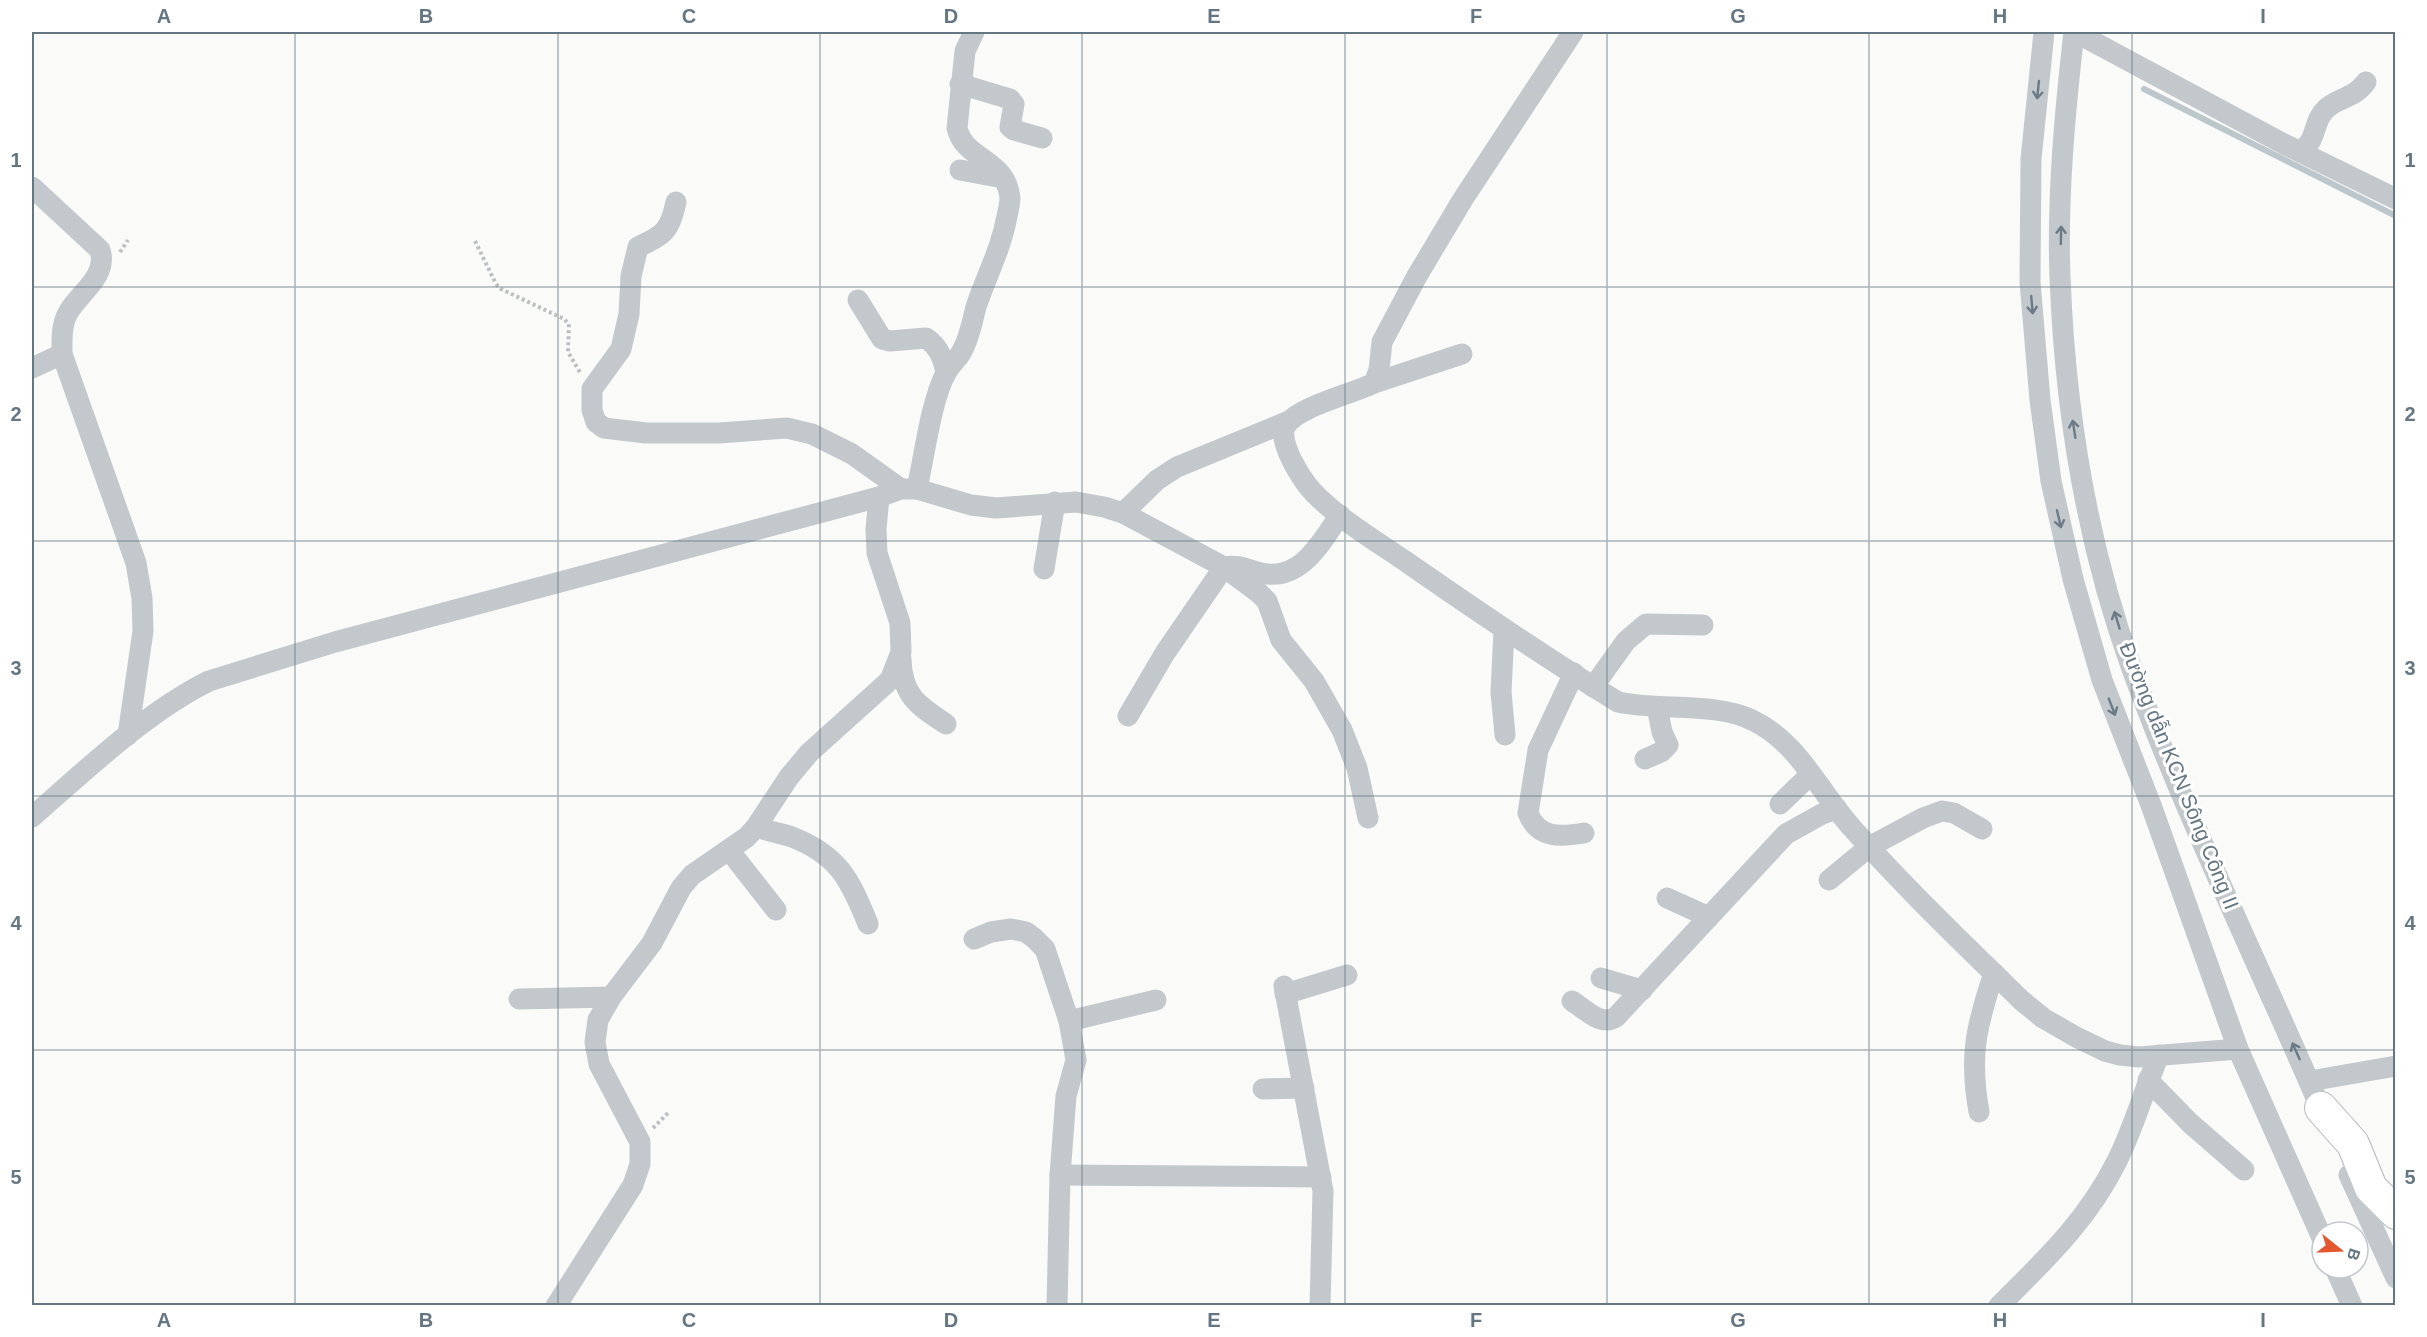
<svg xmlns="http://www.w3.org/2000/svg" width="2427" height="1337" font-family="Arial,sans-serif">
<rect width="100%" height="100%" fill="#fafaf8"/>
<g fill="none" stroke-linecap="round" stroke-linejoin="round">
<!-- stream -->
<polyline stroke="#bbc7cb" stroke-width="6" points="2144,89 2396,216"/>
<defs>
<polyline id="highway" points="2321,1108 2353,1144 2371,1188 2396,1213"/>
</defs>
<!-- highway casing -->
<use href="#highway" stroke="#b4b9bd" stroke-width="34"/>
<!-- path -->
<g stroke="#bbbfc2" stroke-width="4" stroke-dasharray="3 3" stroke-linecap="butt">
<polyline points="475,241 496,284 501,289 564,319 569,324 568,352 581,374"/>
<polyline points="120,252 128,240"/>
<polyline points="653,1128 669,1112"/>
</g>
<!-- minor -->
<g stroke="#c3c8cc" stroke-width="21">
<path d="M1573,32l-110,167 -46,77 -35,66 -3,28 -5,13c-21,11 -79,24 -89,44 -7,16 17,53 28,65 27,28 63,49 95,71 69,48 138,95 210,139 40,9 98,0 134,18 47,22 67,72 101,109 53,60 111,115 168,171l22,18 33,19 29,14 15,4 19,2 99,-8"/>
<polyline points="2044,32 2031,159 2030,282 2040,400 2051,481 2073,579 2102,680 2151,805 2238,1049 2322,1238"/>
<path d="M2074,32c-9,79 -17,165 -14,245 5,132 27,268 72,392 56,154 130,301 194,452"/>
<polyline points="2075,32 2282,143 2396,199"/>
<polyline points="960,84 1010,99 1014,104 1010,127 1014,130 1042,138"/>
<path d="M2301,152c18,-15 11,-31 26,-44 14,-12 25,-8 39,-26"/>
<polyline points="960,170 1003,178"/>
<path d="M32,187l68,63c8,25 -19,42 -31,61 -8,13 -7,29 -7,43l74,209 6,35 1,33 -15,104"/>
<path d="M676,202c-6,29 -12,33 -38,45l-7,29 -2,38 -8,35 -29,40v21l4,12 8,6 42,5h73l68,-5 25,6 40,20 49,35"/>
<path d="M858,300l24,39 8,2 36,-3c13,9 17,20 20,35"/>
<polyline points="32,368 62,354"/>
<polyline points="1374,383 1462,354"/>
<path d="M917,489c7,-31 14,-89 29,-116 4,-8 12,-14 16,-22 8,-14 10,-29 14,-44 10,-31 25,-57 31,-91 1,-5 3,-12 3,-18 -4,-40 -46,-38 -53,-70l8,-77 9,-19"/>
<polyline points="1123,513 1157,480 1177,467 1289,421"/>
<polyline points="1044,569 1055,502"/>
<polyline points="1504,630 1501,692 1505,735"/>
<path d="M901,659c1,36 16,46 45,65"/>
<path d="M1574,673l-36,77 -10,63c10,26 33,24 56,20"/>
<polyline points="1593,687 1626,641 1646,624 1703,625"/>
<path d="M1128,716l37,-63 59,-86c14,-3 24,3 37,6 40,9 60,-31 79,-58"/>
<polyline points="1645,759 1661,752 1668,745 1662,732 1657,707"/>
<polyline points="1780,804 1811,774"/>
<path d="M32,817c53,-46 114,-105 177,-136l126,-39 544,-145 22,-8h16l54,16 25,3 80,-6 28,5 19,6 101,54 35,26 8,8 14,39 33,41 28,49 15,38 11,50"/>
<path d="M756,827c12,4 24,6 36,10 46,18 58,42 76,87"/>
<polyline points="729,850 776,910"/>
<polyline points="1829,880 1869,847 1923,818 1942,811 1954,813 1982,829"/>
<polyline points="1667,898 1709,917"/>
<polyline points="974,939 991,932 1011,929 1026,932 1034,938 1045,949 1069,1021 1076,1060 1066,1096 1060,1175 1057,1306"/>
<polyline points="1601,978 1642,990"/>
<polyline points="1284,986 1323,1191 1320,1306"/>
<polyline points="1285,994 1347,975"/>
<polyline points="519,999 611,997"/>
<path d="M1572,1001c13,8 29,26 44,16l170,-183 36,-20 15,-5"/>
<polyline points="1069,1021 1156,1000"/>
<polyline points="2148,1080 2190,1123 2244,1170"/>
<polyline points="2310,1081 2396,1066"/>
<polyline points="1263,1089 1304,1088"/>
<path d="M1979,1112c-10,-56 -3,-85 15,-139"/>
<polyline points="1060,1175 1321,1177"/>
<polyline points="2349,1175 2396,1278"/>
<polyline points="2335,1268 2352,1306"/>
<polyline points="556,1306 633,1185 640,1164 640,1142 599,1064 595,1042 598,1020 611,997 652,943 681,888 692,875 747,837 756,827 789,777 809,753 890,680 901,652 900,623 877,553 876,529 879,497"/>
<path d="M1999,1306c47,-47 88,-85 118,-145 17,-34 27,-71 42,-106"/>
</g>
<!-- highway -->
<use href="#highway" stroke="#fff" stroke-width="32"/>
</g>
<!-- one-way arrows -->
<defs><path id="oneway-shaft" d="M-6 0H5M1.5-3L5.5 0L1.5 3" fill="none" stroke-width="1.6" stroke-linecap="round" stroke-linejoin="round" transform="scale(1.5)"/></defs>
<g stroke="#6a7a87">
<use href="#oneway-shaft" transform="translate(2038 90) rotate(96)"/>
<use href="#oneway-shaft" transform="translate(2061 235) rotate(-89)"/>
<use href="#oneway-shaft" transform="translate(2032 305) rotate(85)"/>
<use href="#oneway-shaft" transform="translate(2074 429) rotate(-99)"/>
<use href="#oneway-shaft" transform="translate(2059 519) rotate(77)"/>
<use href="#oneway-shaft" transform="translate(2117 620) rotate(-107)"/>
<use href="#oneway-shaft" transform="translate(2112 707) rotate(69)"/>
<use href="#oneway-shaft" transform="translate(2296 1051) rotate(-114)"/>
</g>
<!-- grid -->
<path fill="none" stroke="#657683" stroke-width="1.5" stroke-opacity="0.55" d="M295,32v1274M558,32v1274M820,32v1274M1082,32v1274M1345,32v1274M1607,32v1274M1869,32v1274M2132,32v1274M32,287h2364M32,541h2364M32,796h2364M32,1050h2364"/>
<g text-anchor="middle" stroke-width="6" stroke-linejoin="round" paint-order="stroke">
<!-- street labels -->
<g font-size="21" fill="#657683" stroke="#fff">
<text transform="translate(2179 776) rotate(68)" y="7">Đường dẫn KCN Sông Công II</text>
</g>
</g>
<!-- border -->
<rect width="2427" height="1337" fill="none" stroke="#ffffff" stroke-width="66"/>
<!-- north arrow -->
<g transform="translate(2340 1250) rotate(108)"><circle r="28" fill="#ffffff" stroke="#c1c8cd" stroke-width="1.5"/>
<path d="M0-4.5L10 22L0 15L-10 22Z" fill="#e4572e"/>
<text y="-9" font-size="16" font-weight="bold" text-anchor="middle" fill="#657683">B</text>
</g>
<rect x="33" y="33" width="2361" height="1271" fill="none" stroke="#657683" stroke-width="2"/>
<g font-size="20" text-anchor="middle" font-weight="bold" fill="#657683">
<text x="164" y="23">A</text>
<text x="426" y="23">B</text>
<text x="689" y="23">C</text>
<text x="951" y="23">D</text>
<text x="1214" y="23">E</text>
<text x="1476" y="23">F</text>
<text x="1738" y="23">G</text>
<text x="2000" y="23">H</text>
<text x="2263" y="23">I</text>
<text x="16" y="167">1</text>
<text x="2410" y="167">1</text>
<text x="16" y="421">2</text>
<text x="2410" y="421">2</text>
<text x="16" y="675">3</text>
<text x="2410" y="675">3</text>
<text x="16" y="930">4</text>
<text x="2410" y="930">4</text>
<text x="16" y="1184">5</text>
<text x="2410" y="1184">5</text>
<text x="164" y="1327">A</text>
<text x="426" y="1327">B</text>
<text x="689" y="1327">C</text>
<text x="951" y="1327">D</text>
<text x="1214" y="1327">E</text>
<text x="1476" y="1327">F</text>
<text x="1738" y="1327">G</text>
<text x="2000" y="1327">H</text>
<text x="2263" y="1327">I</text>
</g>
</svg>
